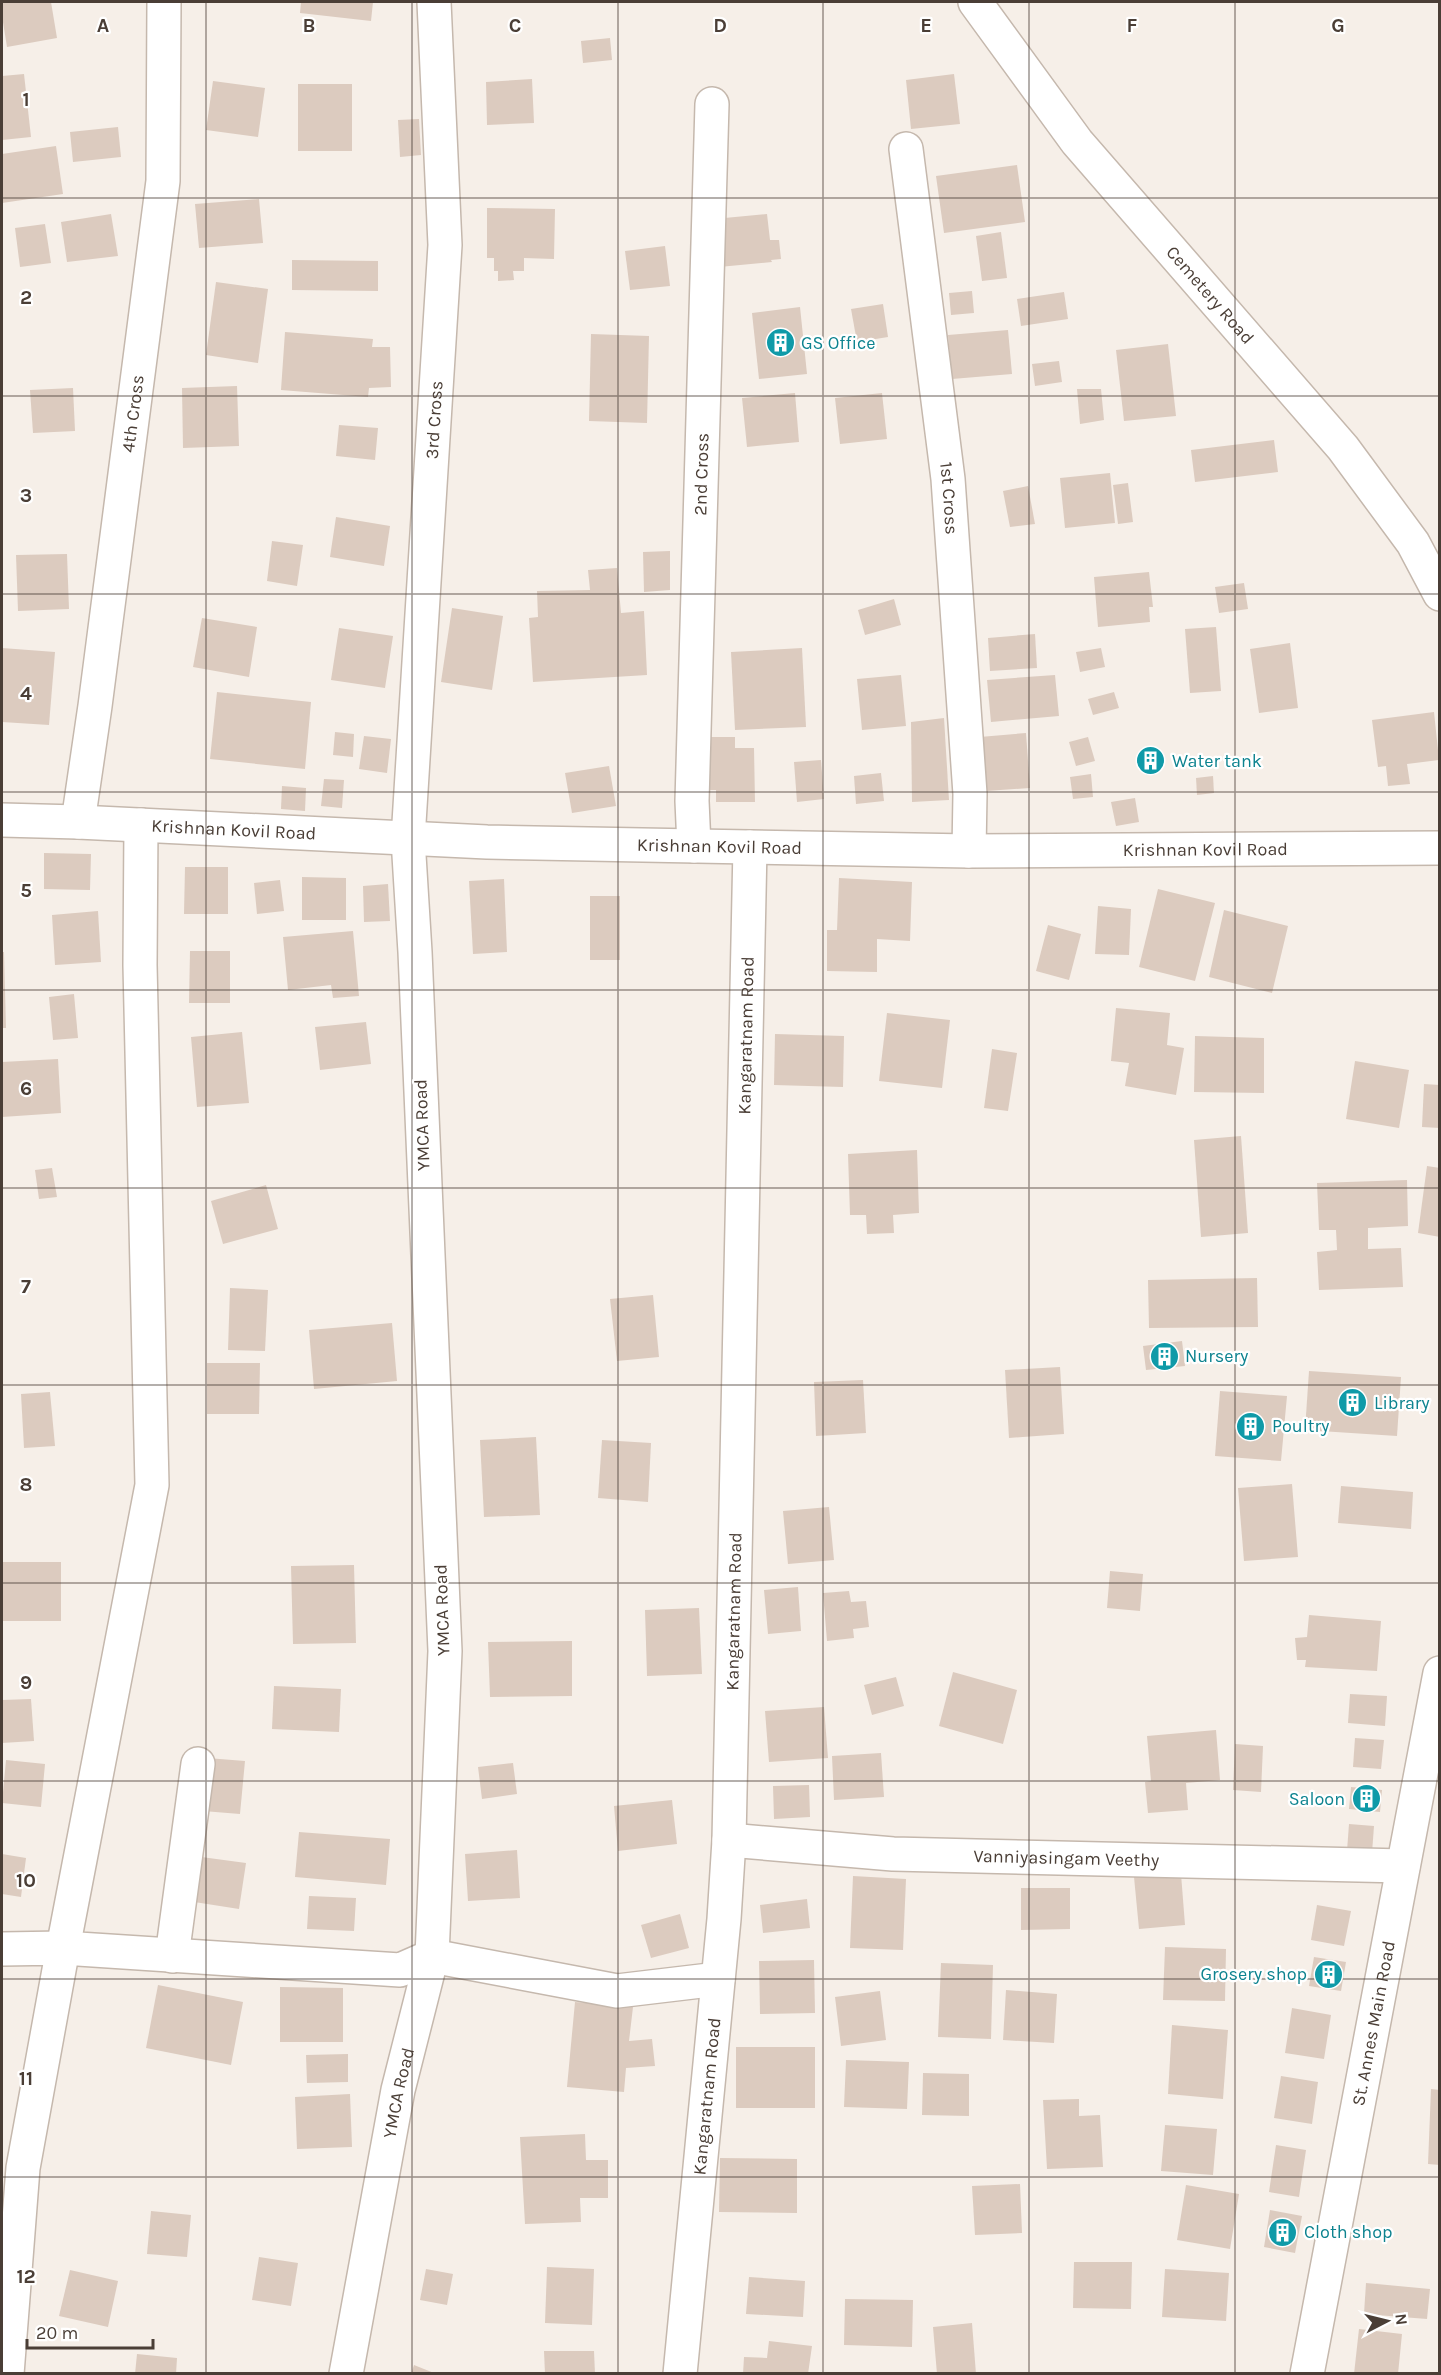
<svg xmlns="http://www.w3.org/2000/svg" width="1441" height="2375" font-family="Karla,sans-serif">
<rect width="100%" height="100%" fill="#f6efe8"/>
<!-- building -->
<g fill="#dccbbf">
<polygon points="2,2 51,2 57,38 7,47 2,16"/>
<polygon points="301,2 373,2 371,21 300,13"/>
<polygon points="610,38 612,60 583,63 581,41"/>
<polygon points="24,74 31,137 2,140 2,76"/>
<polygon points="954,74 960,124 911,129 906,80"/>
<polygon points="532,79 534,123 487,125 486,82"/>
<polygon points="213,81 265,88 258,137 206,130"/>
<rect x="298" y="84" width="54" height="67"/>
<polygon points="419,119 421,155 400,157 398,120"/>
<polygon points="118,127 121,157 73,162 70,132"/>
<polygon points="56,146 63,194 2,203 2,154"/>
<polygon points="1017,165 1025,222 944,233 936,176"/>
<polygon points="259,199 263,243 199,248 195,204"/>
<polygon points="487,208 555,209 554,259 524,258 524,271 513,271 514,280 498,281 498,271 494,271 494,258 487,258"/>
<polygon points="111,214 118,256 67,262 61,222"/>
<polygon points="767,214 770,240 779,240 781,259 771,260 772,262 719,267 714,219"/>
<polygon points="45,224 51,263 20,267 15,228"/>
<polygon points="1001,232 1007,278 982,281 976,236"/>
<polygon points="665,246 670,286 630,290 625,251"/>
<polygon points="292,260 378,261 378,291 292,290"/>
<polygon points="216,282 268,289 258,363 206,355"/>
<polygon points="972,291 974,313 951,315 949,293"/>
<polygon points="1064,292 1068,319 1021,326 1017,299"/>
<polygon points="883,304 888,337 857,342 851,309"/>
<polygon points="800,307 807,374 759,379 752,313"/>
<polygon points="1008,330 1012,374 952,379 948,335"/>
<polygon points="285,332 373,339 372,347 390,347 391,387 369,388 368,397 281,390"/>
<polygon points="591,334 649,336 647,423 589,421"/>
<polygon points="1168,344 1176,416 1124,421 1116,350"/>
<polygon points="1059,361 1062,382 1035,386 1032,364"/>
<polygon points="237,386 239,446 183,448 182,388"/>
<polygon points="73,388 75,431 33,433 30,390"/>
<polygon points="1077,389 1101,389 1104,420 1080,424"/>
<polygon points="795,393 799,442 747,447 742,398"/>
<polygon points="882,393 887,439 840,444 835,398"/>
<polygon points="339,425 378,428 375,460 336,456"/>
<polygon points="1274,440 1278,472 1195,482 1191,450"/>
<polygon points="1110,473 1115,523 1065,528 1060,478"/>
<polygon points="1128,483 1133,522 1118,524 1113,485"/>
<polygon points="1028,486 1035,524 1010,527 1003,491"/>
<polygon points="336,517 390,526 384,566 330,557"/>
<polygon points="272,541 303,545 297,586 267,581"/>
<polygon points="670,551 670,590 644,592 643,552"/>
<polygon points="67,554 69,609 18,611 16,555"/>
<polygon points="617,568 621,613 644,611 647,675 533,682 529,618 538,617 537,591 590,590 588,570"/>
<polygon points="1149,572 1153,607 1149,607 1150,622 1098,627 1094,577"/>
<polygon points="1244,583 1248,609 1219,613 1215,587"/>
<polygon points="894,599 901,625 865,635 858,610"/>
<polygon points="452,608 503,616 492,690 441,682"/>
<polygon points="202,618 257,627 249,677 193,667"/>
<polygon points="1216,627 1221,691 1190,693 1185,629"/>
<polygon points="339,628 393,636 385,688 331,680"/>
<polygon points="1035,634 1037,668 990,671 988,638"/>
<polygon points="1290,643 1298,708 1259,713 1250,649"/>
<polygon points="2,648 55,652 49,725 2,722"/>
<polygon points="802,648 806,727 735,730 731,652"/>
<polygon points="1101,648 1105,667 1080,672 1076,652"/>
<polygon points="901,675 906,726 862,730 857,679"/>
<polygon points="1055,675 1059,716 991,722 987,680"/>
<polygon points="217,692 311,702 305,769 210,759"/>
<polygon points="1114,692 1119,708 1093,715 1088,699"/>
<polygon points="1434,712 1439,760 1407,764 1410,784 1388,786 1386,766 1378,767 1372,720"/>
<polygon points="944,718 949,800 912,802 911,722"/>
<polygon points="335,732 354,734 353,757 333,755"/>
<polygon points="1026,733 1030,788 972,792 968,738"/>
<polygon points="364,736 391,739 387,773 359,769"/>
<polygon points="702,737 735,737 735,748 754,748 755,802 716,802 716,790 702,790"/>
<polygon points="1088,737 1095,761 1076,766 1069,742"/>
<polygon points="1160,750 1163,767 1141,771 1138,755"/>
<polygon points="821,760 824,799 797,802 794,762"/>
<polygon points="609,766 616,806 572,813 565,773"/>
<polygon points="881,773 884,801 856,804 854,776"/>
<polygon points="1091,774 1093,797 1073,799 1070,777"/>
<polygon points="1213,776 1214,793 1197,795 1196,778"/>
<polygon points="324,779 344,780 342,808 321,806"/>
<polygon points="282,786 306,788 305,811 281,809"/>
<polygon points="1135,798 1139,822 1116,826 1111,802"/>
<polygon points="44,853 91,854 90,890 44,889"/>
<polygon points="185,867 228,867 228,914 184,914"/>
<polygon points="302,877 346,878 346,920 302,920"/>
<polygon points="839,878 912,882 910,941 877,939 877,972 827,971 827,930 837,930"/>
<polygon points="504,879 507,952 473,954 469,881"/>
<polygon points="280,880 284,911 257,914 254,883"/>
<polygon points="388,884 390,921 364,922 363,886"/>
<polygon points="1158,889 1215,903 1195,981 1139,967"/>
<rect x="590" y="896" width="30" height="64"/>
<polygon points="1098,906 1131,909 1129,955 1095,954"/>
<polygon points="1224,910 1288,926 1272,993 1209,977"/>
<polygon points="98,911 101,962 55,965 52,915"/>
<polygon points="1048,925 1081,934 1069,980 1036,971"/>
<polygon points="353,931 359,996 333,998 331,985 288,990 283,937"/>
<polygon points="190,951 230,951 230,1003 189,1003"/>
<polygon points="2,952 4,952 6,1028 2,1028"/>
<polygon points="74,994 78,1038 53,1040 49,997"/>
<polygon points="1116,1008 1170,1013 1167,1045 1184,1048 1176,1095 1125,1086 1129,1063 1111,1061"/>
<polygon points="887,1013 950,1020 942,1088 879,1081"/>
<polygon points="366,1022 371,1064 320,1070 315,1027"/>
<polygon points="242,1032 249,1103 197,1107 191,1037"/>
<polygon points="775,1034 844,1036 843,1087 774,1085"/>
<polygon points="1195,1036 1264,1038 1264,1093 1194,1092"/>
<polygon points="992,1049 1017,1053 1008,1111 984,1108"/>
<polygon points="58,1059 61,1113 2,1117 2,1062"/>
<polygon points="1355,1061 1409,1070 1399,1128 1346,1119"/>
<polygon points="1424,1084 1440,1085 1440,1128 1422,1127"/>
<polygon points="1241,1136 1248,1233 1201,1237 1194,1140"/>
<polygon points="917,1150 919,1213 893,1215 894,1233 867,1234 866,1215 850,1215 848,1154"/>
<polygon points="1427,1166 1440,1168 1440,1237 1418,1233"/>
<polygon points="52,1168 57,1197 39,1199 35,1170"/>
<polygon points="1407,1180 1408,1226 1368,1228 1368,1249 1401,1248 1403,1287 1319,1290 1317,1252 1337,1250 1336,1230 1319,1230 1317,1183"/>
<polygon points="266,1185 278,1229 223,1244 211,1201"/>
<polygon points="1257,1278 1258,1327 1149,1328 1148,1280"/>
<polygon points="230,1288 268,1290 265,1351 228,1350"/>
<polygon points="653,1295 659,1357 617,1361 610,1299"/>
<polygon points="392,1323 397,1381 314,1389 309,1330"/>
<polygon points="1182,1341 1185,1366 1146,1370 1143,1346"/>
<polygon points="207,1363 260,1363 259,1414 207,1414"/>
<polygon points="1060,1367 1064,1434 1009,1438 1005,1370"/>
<polygon points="1309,1371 1401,1377 1397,1436 1305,1430"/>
<polygon points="863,1380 866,1433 816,1436 814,1382"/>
<polygon points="1220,1391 1287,1396 1281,1461 1215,1456"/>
<polygon points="50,1392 55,1446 24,1448 21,1394"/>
<polygon points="536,1437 540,1515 484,1517 480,1440"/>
<polygon points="602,1440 651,1443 648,1502 598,1498"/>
<polygon points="1292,1484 1298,1557 1244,1561 1238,1488"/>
<polygon points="1341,1486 1413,1492 1411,1529 1338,1523"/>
<polygon points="829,1507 834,1560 788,1564 783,1511"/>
<rect x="2" y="1562" width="59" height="59"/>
<polygon points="354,1565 356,1643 293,1644 291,1566"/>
<polygon points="1110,1571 1143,1574 1140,1611 1107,1608"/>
<polygon points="798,1587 801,1631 768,1634 764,1590"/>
<polygon points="849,1591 851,1602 866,1601 869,1627 853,1629 854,1638 827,1641 823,1593"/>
<polygon points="699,1608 702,1674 647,1676 645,1610"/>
<polygon points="1309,1615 1381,1621 1377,1671 1305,1667 1306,1660 1297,1660 1295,1638 1307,1637"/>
<polygon points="572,1641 572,1696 490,1697 488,1642"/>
<polygon points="953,1672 1017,1690 1003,1744 939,1726"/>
<polygon points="896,1677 904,1706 872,1715 864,1685"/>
<polygon points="274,1686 341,1689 339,1732 272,1729"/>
<polygon points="1350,1694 1387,1696 1385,1726 1348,1723"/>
<polygon points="31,1699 34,1741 2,1743 2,1700"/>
<polygon points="824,1707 828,1758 769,1762 765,1711"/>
<polygon points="1216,1730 1220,1780 1186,1783 1188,1810 1148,1813 1145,1782 1151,1781 1147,1736"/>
<polygon points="1355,1738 1384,1740 1381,1769 1353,1767"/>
<polygon points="1235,1744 1263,1746 1261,1792 1233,1790"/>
<polygon points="881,1753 884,1797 834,1800 832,1756"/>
<polygon points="207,1758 245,1761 240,1814 203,1811"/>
<polygon points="6,1760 45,1764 41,1807 2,1803"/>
<polygon points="513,1763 517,1794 482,1799 478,1767"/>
<polygon points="809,1785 810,1817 774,1819 773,1786"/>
<polygon points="1351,1787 1382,1790 1380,1812 1349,1809"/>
<polygon points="672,1800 677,1844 618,1851 614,1806"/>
<polygon points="1349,1824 1374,1826 1372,1853 1347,1851"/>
<polygon points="299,1832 390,1839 386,1885 295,1877"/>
<polygon points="517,1850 520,1898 468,1901 465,1854"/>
<polygon points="2,1854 26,1858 21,1897 2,1894"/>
<polygon points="194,1856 246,1863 239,1909 188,1901"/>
<polygon points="1181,1874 1185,1925 1139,1929 1134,1877"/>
<polygon points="853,1876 906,1879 903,1950 850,1948"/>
<polygon points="1021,1888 1070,1888 1070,1929 1021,1930"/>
<polygon points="309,1896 356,1898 354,1931 307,1929"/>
<polygon points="807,1899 810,1928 763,1933 760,1905"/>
<polygon points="1317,1905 1351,1911 1344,1946 1311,1940"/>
<polygon points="680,1914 689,1948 651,1958 641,1925"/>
<polygon points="1165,1947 1226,1949 1225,2001 1163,2000"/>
<polygon points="1314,1957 1346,1962 1341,1991 1309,1986"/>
<polygon points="814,1960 815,2013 760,2014 759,1961"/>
<polygon points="941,1963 993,1965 991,2039 938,2037"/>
<polygon points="158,1985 243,2002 231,2065 146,2048"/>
<polygon points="280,1987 343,1988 343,2042 280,2042"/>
<polygon points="1006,1990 1057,1994 1054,2043 1003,2040"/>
<polygon points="880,1991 886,2040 841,2046 835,1997"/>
<polygon points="575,2002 633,2007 629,2041 652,2039 655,2066 626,2068 624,2092 567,2087"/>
<polygon points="1292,2008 1331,2015 1324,2059 1285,2053"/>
<polygon points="1172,2025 1228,2030 1223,2099 1168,2094"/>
<rect x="736" y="2047" width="79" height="61"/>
<polygon points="348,2054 348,2082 307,2083 306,2055"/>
<polygon points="846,2060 909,2062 907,2109 844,2107"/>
<polygon points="923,2073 969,2074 969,2116 922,2115"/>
<polygon points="1281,2076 1318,2082 1312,2124 1274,2118"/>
<polygon points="1431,2089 1440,2090 1440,2165 1428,2164"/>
<polygon points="350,2094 352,2147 297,2149 295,2097"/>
<polygon points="1079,2099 1079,2116 1100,2115 1103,2167 1047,2169 1043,2100"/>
<polygon points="1165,2125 1217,2129 1213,2175 1161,2171"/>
<polygon points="585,2134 586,2160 608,2160 608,2198 580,2198 581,2222 525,2224 520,2137"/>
<polygon points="1276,2145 1306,2150 1299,2197 1269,2192"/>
<polygon points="720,2158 797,2159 797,2213 719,2212"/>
<polygon points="1020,2184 1022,2233 975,2235 972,2186"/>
<polygon points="1186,2185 1239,2194 1230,2249 1177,2240"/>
<polygon points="1270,2210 1302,2216 1295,2253 1264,2247"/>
<polygon points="151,2211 191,2215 187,2257 147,2254"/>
<polygon points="259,2257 298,2263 291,2306 252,2300"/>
<polygon points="1074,2262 1132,2262 1131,2309 1073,2308"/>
<polygon points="547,2267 594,2269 592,2325 545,2323"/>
<polygon points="426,2269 453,2274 447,2305 420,2300"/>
<polygon points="1165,2269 1229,2273 1226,2321 1162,2317"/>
<polygon points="70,2270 118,2281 108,2327 59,2316"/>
<polygon points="749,2277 805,2281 803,2317 746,2314"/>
<polygon points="1366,2283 1430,2289 1427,2319 1364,2314"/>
<polygon points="845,2299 913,2300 912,2347 844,2345"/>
<polygon points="972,2323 976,2374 937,2374 933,2327"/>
<polygon points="1359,2329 1402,2334 1398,2374 1354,2374"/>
<polygon points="769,2341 812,2346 808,2374 743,2374 744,2357 767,2358"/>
<polygon points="544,2351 594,2351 595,2374 545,2374"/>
<polygon points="137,2354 177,2358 176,2374 135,2374"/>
<polygon points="414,2365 434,2373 434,2374 411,2374"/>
</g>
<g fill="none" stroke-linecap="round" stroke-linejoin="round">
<defs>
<g id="minor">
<path id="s1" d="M975,2l102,140 266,306 70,95 27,51"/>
<path id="s2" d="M906,149l42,330 22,315 -1,57"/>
<path id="s3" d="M2,820l76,2 409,20 263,5 219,4 471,-3"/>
<path id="s4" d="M78,822l17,-116 68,-525 1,-179"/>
<polyline points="141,825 140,965 152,1485 63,1948 400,1970 432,1956 617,1991 718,1979"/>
<path id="s5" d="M694,846l-2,-45 20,-697"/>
<path id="s6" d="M729,1840l164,14 510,12"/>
<polyline points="2,1949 63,1948 23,2168 7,2374"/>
<polyline points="172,1956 198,1764"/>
<path id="s7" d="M346,2374l52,-284 34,-134 13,-305 -30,-699 -7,-113 37,-594 -11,-243"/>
<path id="s8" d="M680,2374l44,-455 5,-79 21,-993"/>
<path id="s9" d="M1307,2374l133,-701"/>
</g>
</defs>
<!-- minor casing -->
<use href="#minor" stroke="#c5b8ad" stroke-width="36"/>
<!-- minor -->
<use href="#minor" stroke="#fff" stroke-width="33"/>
</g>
<!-- grid -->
<path fill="none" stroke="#4a3e36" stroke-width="1.5" stroke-opacity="0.55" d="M206,2v2372M412,2v2372M618,2v2372M823,2v2372M1029,2v2372M1235,2v2372M2,198h1438M2,396h1438M2,594h1438M2,792h1438M2,990h1438M2,1188h1438M2,1385h1438M2,1583h1438M2,1781h1438M2,1979h1438M2,2177h1438"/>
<!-- icons -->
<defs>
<symbol id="building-disc" viewBox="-11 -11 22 22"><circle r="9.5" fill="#0f9aa8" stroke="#fff"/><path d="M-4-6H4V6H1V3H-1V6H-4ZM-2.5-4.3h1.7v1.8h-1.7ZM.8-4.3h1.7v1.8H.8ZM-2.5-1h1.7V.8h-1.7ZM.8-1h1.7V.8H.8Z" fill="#fff"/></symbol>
</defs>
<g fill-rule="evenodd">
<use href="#building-disc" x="764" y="326" width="33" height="33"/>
<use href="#building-disc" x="1134" y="744" width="33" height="33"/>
<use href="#building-disc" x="1148" y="1340" width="33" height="33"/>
<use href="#building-disc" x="1336" y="1386" width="33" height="33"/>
<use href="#building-disc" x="1234" y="1410" width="33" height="33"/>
<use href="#building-disc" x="1350" y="1782" width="33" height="33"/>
<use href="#building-disc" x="1312" y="1958" width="33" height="33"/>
<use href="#building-disc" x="1266" y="2216" width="33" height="33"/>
</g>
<g text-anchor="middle" stroke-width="4.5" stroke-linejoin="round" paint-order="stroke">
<!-- street labels -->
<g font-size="18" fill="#4a3e36" stroke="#fff">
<text dy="6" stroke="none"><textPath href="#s1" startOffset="376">Cemetery Road</textPath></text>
<text dy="6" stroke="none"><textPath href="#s4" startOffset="412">4th Cross</textPath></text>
<text dy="6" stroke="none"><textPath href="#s7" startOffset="1965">3rd Cross</textPath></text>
<text dy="6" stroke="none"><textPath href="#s5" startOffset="372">2nd Cross</textPath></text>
<text dy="6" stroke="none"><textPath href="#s2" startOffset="352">1st Cross</textPath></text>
<text dy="6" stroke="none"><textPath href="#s3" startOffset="232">Krishnan Kovil Road</textPath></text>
<text dy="6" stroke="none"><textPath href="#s3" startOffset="718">Krishnan Kovil Road</textPath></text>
<text dy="6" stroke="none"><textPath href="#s3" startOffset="1204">Krishnan Kovil Road</textPath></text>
<text dy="6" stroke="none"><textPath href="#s8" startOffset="1341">Kangaratnam Road</textPath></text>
<text transform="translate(422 1125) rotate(-92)" y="6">YMCA Road</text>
<text transform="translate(442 1610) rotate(-92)" y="6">YMCA Road</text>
<text dy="6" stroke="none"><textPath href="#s8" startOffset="765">Kangaratnam Road</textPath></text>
<text dy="6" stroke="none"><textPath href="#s6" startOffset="338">Vanniyasingam Veethy</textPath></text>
<text dy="6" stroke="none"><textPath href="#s9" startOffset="357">St. Annes Main Road</textPath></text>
<text dy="6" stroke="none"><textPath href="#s7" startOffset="286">YMCA Road</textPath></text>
<text dy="6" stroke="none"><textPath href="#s8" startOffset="279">Kangaratnam Road</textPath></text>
</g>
<!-- culture labels -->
<g font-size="18" fill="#0d838f" stroke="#fff" text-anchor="start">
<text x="801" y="349">GS Office</text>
<text x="1172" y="767">Water tank</text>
<text x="1185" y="1362">Nursery</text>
<text x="1374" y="1409">Library</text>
<text x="1272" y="1432">Poultry</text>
<text x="1345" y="1805" text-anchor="end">Saloon</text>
<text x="1307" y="1980" text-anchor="end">Grosery shop</text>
<text x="1304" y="2238">Cloth shop</text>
</g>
</g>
<g font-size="20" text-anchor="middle" font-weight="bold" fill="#4a3e36" stroke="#fff" stroke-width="4.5" stroke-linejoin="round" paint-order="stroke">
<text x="103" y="32">A</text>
<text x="309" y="32">B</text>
<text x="515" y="32">C</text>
<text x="720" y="32">D</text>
<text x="926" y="32">E</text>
<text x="1132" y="32">F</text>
<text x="1338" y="32">G</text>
<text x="26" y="106">1</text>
<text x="26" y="304">2</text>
<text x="26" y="502">3</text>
<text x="26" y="700">4</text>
<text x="26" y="897">5</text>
<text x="26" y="1095">6</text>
<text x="26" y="1293">7</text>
<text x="26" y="1491">8</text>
<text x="26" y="1689">9</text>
<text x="26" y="1887">10</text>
<text x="26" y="2085">11</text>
<text x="26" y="2283">12</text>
</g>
<!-- border -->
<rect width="1441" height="2375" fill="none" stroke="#4a3e36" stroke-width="6"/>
<!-- north arrow -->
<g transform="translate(1387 2321) rotate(83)" stroke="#ffffff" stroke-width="4.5" paint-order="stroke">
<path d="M0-4.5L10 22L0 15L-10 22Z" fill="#4a3e36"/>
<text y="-9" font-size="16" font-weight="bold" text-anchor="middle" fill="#4a3e36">N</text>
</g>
<!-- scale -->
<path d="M27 2339v9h126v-9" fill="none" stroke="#4a3e36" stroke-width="3"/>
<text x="36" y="2339" font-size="18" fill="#4a3e36" stroke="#ffffff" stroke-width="4.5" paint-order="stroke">20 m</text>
</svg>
